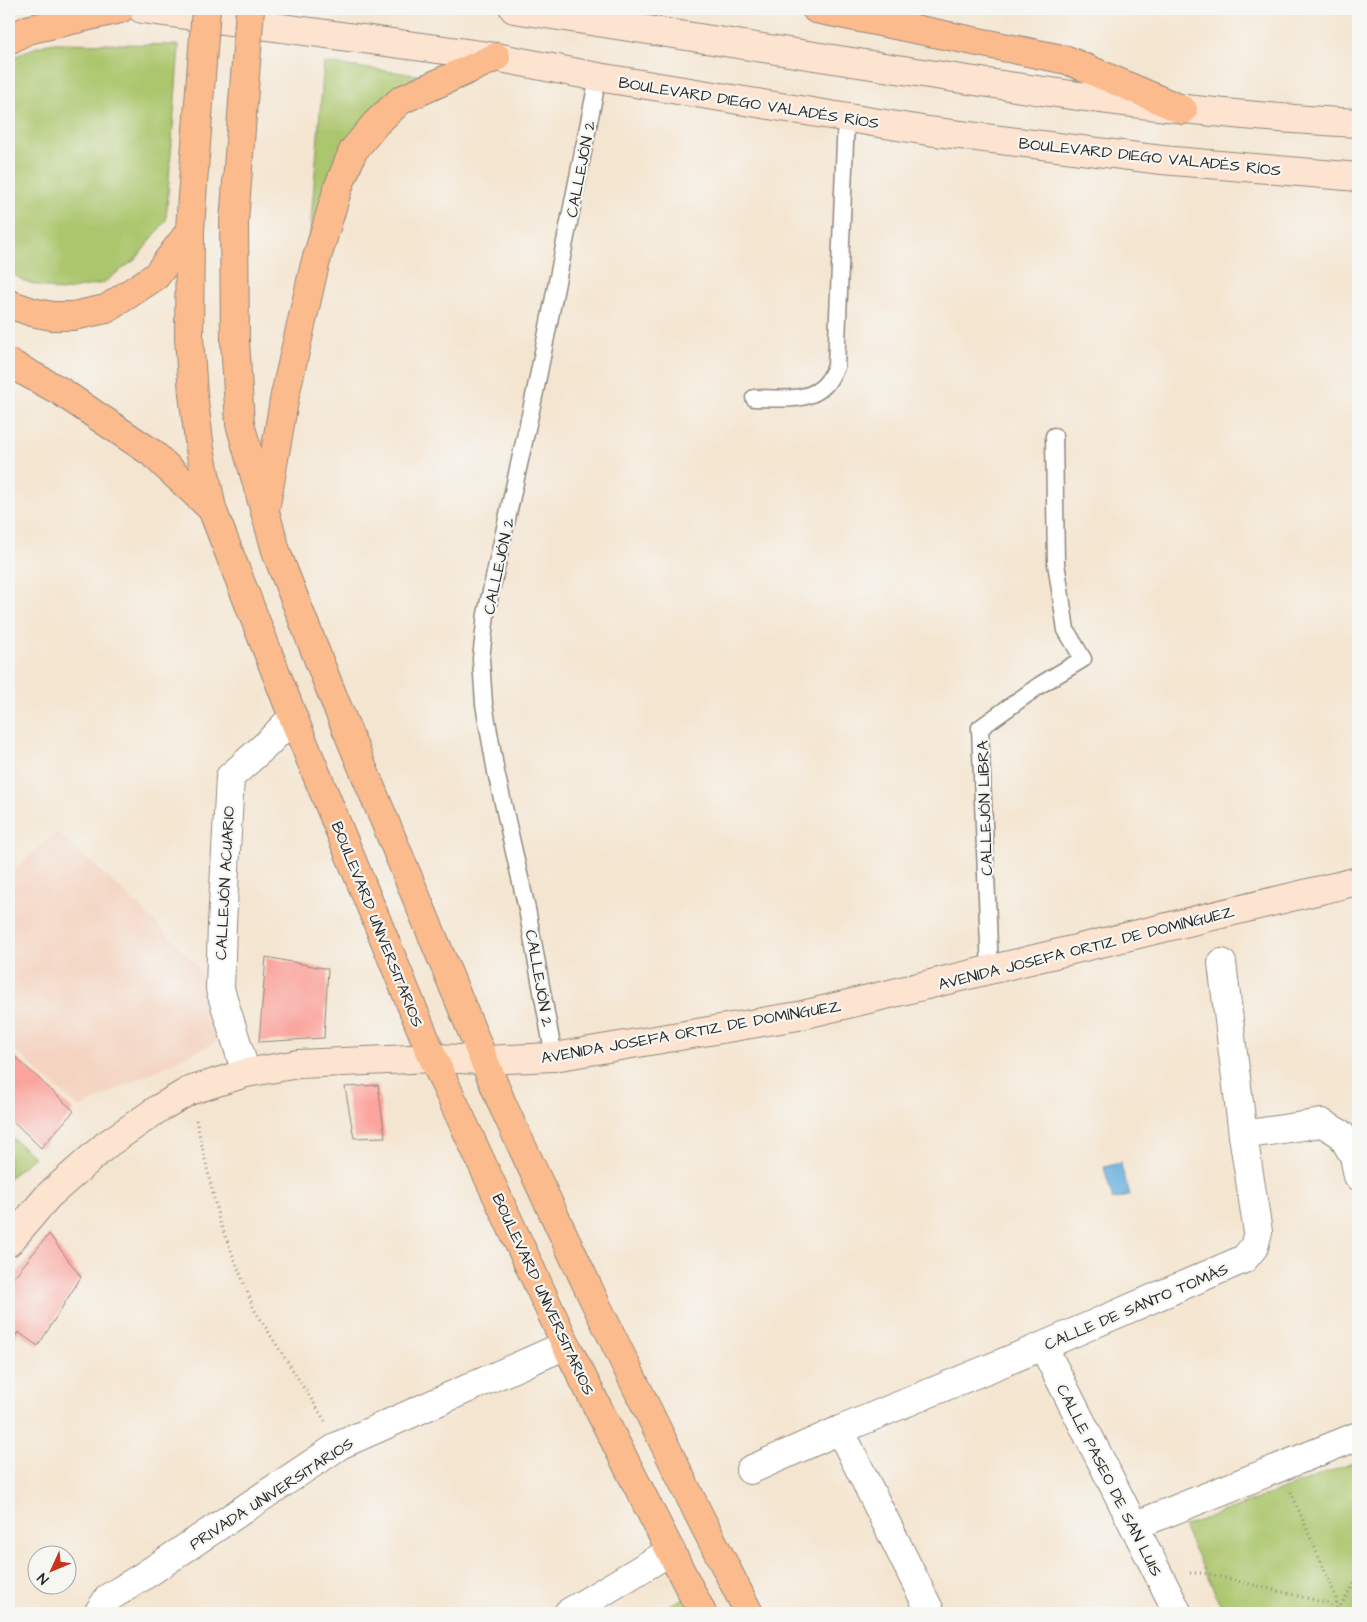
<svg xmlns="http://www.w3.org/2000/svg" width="1367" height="1622" font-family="'Architects Daughter',sans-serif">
<rect width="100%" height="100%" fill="#f6f6f2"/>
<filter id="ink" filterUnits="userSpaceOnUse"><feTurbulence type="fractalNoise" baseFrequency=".02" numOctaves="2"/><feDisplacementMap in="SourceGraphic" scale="10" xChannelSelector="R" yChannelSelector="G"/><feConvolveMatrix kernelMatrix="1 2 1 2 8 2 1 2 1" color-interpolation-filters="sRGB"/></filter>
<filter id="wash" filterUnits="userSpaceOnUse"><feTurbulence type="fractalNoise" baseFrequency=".0096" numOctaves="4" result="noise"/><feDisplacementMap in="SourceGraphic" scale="20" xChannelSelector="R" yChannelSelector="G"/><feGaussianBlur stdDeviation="1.12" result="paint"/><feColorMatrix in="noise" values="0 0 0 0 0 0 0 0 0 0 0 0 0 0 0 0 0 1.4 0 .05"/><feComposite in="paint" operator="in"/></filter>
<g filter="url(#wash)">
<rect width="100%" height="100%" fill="#f4e5d0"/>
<!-- built -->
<polygon fill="#f4d3c0" points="57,832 138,905 195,963 234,1033 79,1108 9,1045 9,873"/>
<!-- green -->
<g fill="#abc66d" stroke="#6b784c">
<path d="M54,43l125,2 -13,175 -30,39 -33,24 -42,8 -35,-9 -17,-10v-211c13,-10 28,-15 45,-18z"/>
<polygon points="324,63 450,79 415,96 352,168 298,380"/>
<polygon points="9,1135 34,1157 9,1178"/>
<polygon points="1358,1461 1358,1613 1225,1613 1183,1527"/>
<polygon points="689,1595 699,1613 655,1613"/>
</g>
<!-- water -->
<polygon fill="#68b0df" stroke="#4a6e85" points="1120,1163 1130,1195 1113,1200 1104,1167"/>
<g id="blocks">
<!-- building -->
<g fill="#fba39c">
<polygon points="266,957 328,969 324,1038 259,1042"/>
<polygon points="9,1051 74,1111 41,1148 9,1117"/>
<polygon points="378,1085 385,1137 354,1138 345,1087"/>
<polygon points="49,1234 81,1277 38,1346 18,1332 9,1347 9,1283"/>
</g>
</g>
</g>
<g filter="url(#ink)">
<use href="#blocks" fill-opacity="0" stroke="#90887e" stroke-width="1"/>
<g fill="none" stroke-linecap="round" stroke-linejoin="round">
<defs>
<g id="lane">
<path d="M754,398c24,0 58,6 74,-17 3,-4 5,-9 8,-14l10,-250"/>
<polyline points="990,971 980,728 1040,685 1083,659 1066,630 1056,563 1054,436"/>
<polyline points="554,1057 527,909 496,772 484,704 481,659 486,614 535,392 598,77"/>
</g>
<g id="street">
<polyline points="246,1073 220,989 222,924 230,777 267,744 293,717"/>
<polyline points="1243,1135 1322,1123 1341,1134 1354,1156 1358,1176"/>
<polyline points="1043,1346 1178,1613"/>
<polyline points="840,1430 931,1613"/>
<polyline points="750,1470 840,1430 1043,1346 1244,1259 1254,1247 1258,1232 1243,1135 1222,963"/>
<polyline points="1134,1526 1358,1436"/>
<polyline points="98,1613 108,1598 145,1575 340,1445 566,1345"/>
<polyline points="568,1613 671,1551"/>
</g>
<g id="secondary">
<polyline points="142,9 496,57 598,77 928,131 1162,160 1358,177"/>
<path d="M514,9c117,18 234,37 351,55 164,26 328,51 493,59"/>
<polyline points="9,1242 48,1196 106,1145 158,1109 189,1091 246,1073 298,1064 433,1058 484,1060 554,1057 798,1016 1358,881"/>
</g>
<g id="primary">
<polyline points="816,9 1067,60 1183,110"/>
<polyline points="9,40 27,30 120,9"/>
<polyline points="192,197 190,231 189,338 193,394 200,449 212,509 293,717 433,1058 566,1345 702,1613"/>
<polyline points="234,222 235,341 240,424 277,554 334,699 503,1106 593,1298 699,1515 749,1613"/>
<polyline points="9,304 32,312 52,316 73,316 106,309 156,276 190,231"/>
<polyline points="9,363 60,391 152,453 212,509"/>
<polyline points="266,505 285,395 315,264 338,188 353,151 376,123 401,100 496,57"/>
</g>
</defs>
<!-- lane casing -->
<use href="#lane" stroke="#90887e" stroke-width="19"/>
<!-- street casing -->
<use href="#street" stroke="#90887e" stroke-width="30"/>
<!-- secondary casing -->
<use href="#secondary" stroke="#90887e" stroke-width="30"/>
<!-- primary casing -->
<use href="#primary" stroke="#90887e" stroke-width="30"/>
<!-- path -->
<g stroke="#90887e" stroke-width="3" stroke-dasharray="1 4" stroke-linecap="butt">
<polyline points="196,1120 219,1220 254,1309 325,1421"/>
<polyline points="1291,1492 1336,1597 1337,1609"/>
<polyline points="1190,1573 1205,1573 1327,1603 1337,1610 1358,1608"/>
<polyline points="1338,1610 1358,1577"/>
<polyline points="1325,1613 1337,1610 1338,1613"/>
</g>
<!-- lane -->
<use href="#lane" stroke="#fff" stroke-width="16"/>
<!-- street -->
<use href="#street" stroke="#fff" stroke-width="28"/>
<!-- secondary -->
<use href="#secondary" stroke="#fde4d1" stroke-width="28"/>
<!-- primary -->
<use href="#primary" stroke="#fbbb8d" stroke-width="28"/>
<defs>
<g id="primary-bridge">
<polyline points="192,197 206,9"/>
<polyline points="234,222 250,9"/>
</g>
</defs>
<!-- primary-bridge casing -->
<use href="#primary-bridge" stroke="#90887e" stroke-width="30" stroke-linecap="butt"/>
<!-- primary-bridge -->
<use href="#primary-bridge" stroke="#fbbb8d" stroke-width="28"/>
</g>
</g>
<g text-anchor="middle" stroke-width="4.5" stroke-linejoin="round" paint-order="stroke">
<!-- street labels -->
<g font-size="16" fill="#2b2b2b" stroke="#f6f6f2">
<text transform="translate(749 102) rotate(9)" y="6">BOULEVARD DIEGO VALADÉS RÍOS</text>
<text transform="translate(1150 156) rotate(6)" y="6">BOULEVARD DIEGO VALADÉS RÍOS</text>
<text transform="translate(580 169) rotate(-79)" y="6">CALLEJÓN 2</text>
<text transform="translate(498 566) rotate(-78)" y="6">CALLEJÓN 2</text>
<text transform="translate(984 808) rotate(-92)" y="6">CALLEJÓN LIBRA</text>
<text transform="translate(224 883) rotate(-87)" y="6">CALLEJÓN ACUARIO</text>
<text transform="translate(378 924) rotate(68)" y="6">BOULEVARD UNIVERSITARIOS</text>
<text transform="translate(1086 947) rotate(-14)" y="6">AVENIDA JOSEFA ORTIZ DE DOMÍNGUEZ</text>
<text transform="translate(540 978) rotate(80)" y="6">CALLEJÓN 2</text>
<text transform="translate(691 1031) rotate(-10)" y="6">AVENIDA JOSEFA ORTIZ DE DOMÍNGUEZ</text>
<text transform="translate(544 1294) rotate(65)" y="6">BOULEVARD UNIVERSITARIOS</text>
<text transform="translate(1136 1306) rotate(-23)" y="6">CALLE DE SANTO TOMÁS</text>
<text transform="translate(1110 1480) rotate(63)" y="6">CALLE PASEO DE SAN LUIS</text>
<text transform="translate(271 1493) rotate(-33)" y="6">PRIVADA UNIVERSITARIOS</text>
</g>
</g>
<!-- margin -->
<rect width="1367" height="1622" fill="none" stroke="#f6f6f2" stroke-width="30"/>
<!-- north arrow -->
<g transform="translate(52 1570) rotate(226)"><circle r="24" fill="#f6f6f2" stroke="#a5a5a2"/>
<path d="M0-4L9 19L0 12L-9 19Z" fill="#c8321e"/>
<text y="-8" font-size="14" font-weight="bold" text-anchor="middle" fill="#2b2b2b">N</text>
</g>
</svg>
